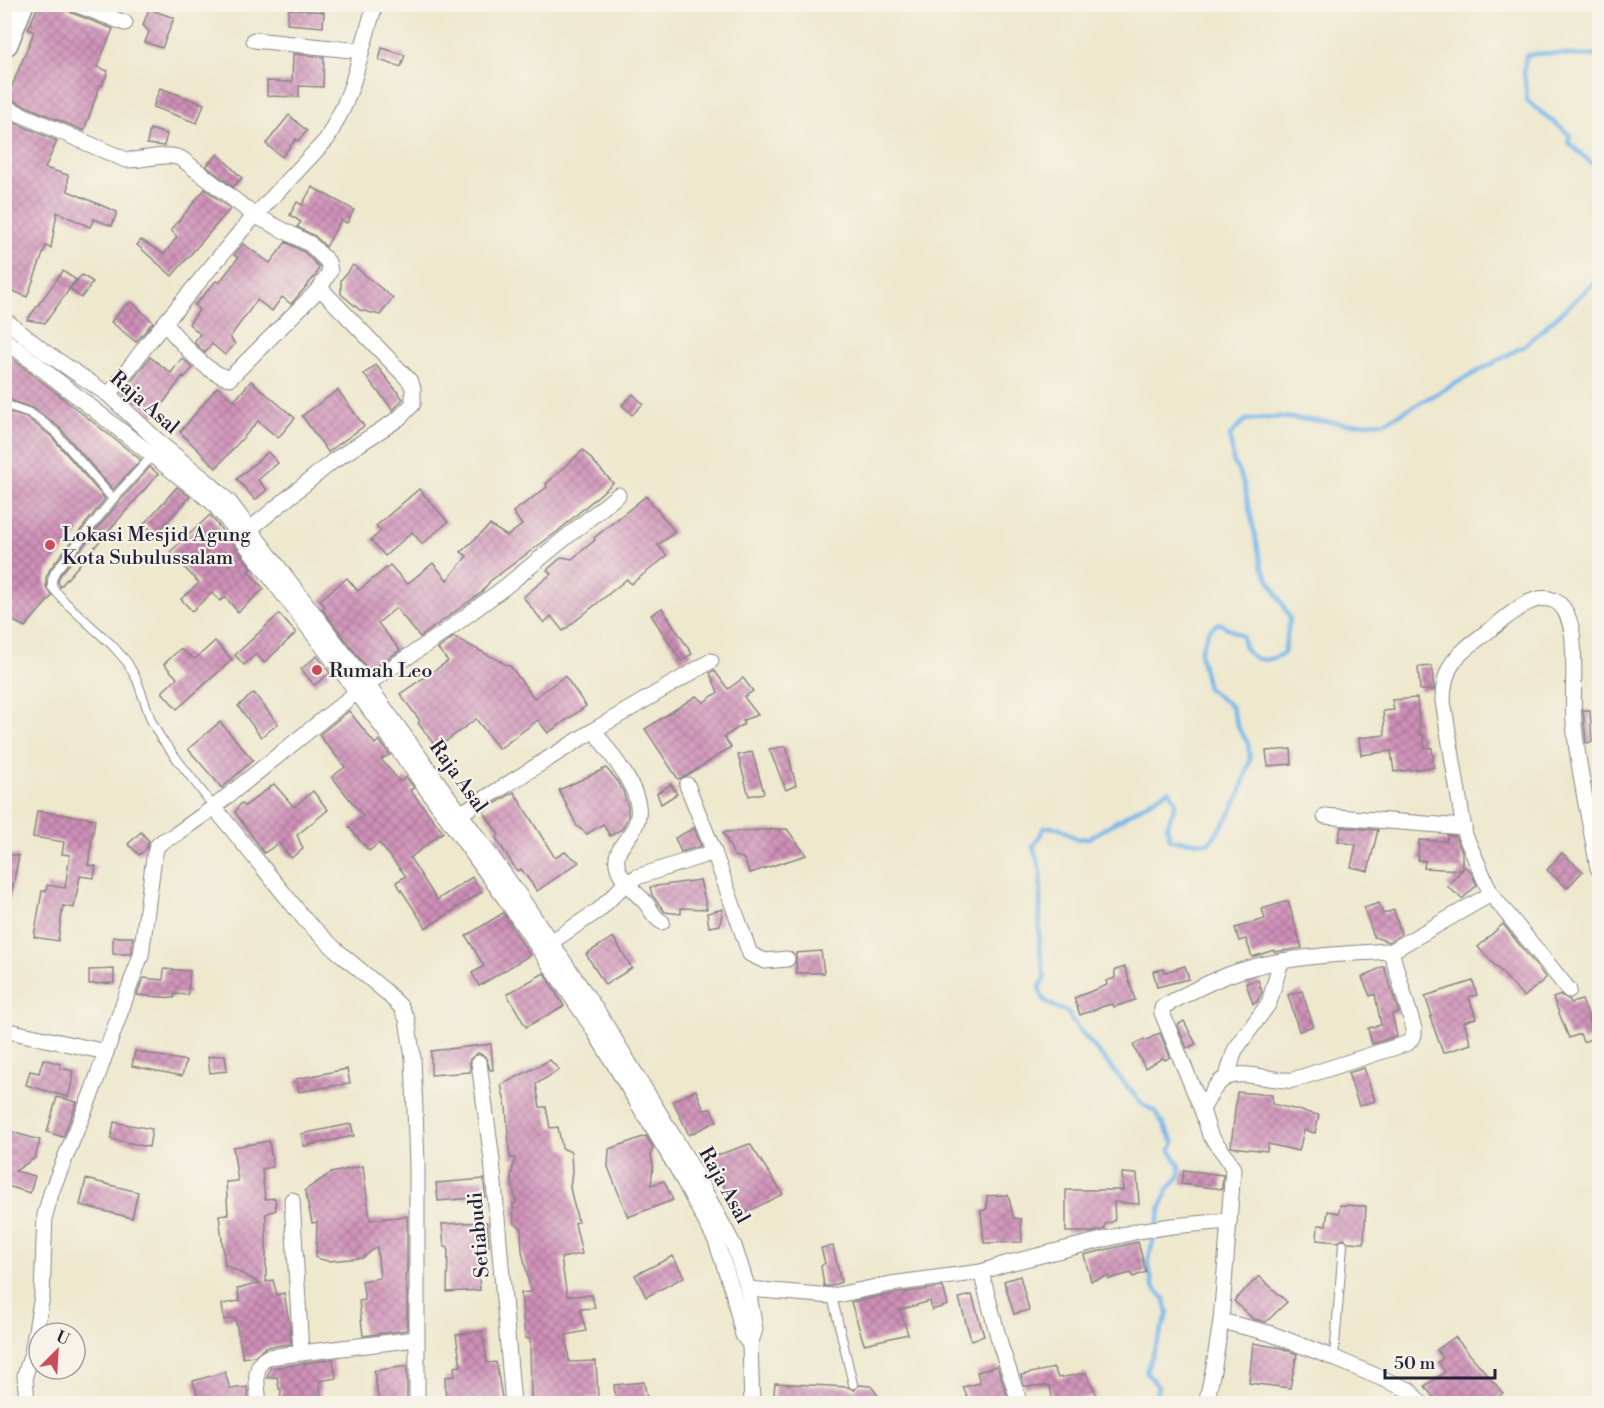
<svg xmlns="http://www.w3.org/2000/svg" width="1604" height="1408" font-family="'Libre Bodoni',serif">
<defs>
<pattern id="building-cross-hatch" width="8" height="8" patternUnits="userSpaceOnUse" patternTransform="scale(1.5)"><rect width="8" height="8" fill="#cf90b8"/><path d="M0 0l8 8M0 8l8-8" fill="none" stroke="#a87597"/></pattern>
</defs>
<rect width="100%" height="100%" fill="#f7f3e8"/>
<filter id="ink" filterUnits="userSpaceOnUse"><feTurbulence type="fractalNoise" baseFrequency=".0167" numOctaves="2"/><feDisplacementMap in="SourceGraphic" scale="12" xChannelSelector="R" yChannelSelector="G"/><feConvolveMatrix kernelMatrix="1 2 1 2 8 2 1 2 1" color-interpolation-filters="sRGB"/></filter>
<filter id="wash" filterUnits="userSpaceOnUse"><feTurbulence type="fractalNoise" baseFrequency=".008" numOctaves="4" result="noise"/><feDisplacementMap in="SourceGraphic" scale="24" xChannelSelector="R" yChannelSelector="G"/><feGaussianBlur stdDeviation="1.35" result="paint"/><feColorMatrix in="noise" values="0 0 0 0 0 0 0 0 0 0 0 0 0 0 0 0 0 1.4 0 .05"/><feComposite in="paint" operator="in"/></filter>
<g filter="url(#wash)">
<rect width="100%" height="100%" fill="#eee8cd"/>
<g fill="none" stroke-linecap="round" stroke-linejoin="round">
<!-- stream -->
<g stroke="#77b9ec" stroke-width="4.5">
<path d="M1600,54c-24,6 -48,-6 -74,2l-2,15 3,30 43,34 -2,7 32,29"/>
<path d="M1157,1224l4,-17 6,-16 13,-16v-9l-10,-16 4,-7 -18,-31 -14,-8 -70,-83 -4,-9c-16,-7 -25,-7 -29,-25l6,-8 -6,-35 2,-73 -8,-24 12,-20 15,1 17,11 12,-1 80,-48 7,12 -9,24 3,14 39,3 18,-24 12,-23 11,-36 -2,-17 -9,-14 -8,-23 -23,-17 -8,-36 9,-23 10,-7 23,13c1,4 2,11 5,15 10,13 25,9 37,2l6,-35 -28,-51 -18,-83 -11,-24 -3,-25 15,-15 35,-3 69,7 36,-2 139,-76 71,-64 5,-10"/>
<polyline points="1153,1404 1158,1387 1146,1371 1168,1313 1164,1298 1153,1287 1148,1263 1155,1232"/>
</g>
</g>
<g id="blocks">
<!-- building -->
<g fill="url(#building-cross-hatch)">
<polygon points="39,4 65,4 67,10 72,13 113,29 97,67 108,71 102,86 100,85 84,131 7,98 34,32 28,29"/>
<polygon points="149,9 174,18 162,48 145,42 149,32 143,25"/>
<polygon points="289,9 324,12 323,27 287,24"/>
<polygon points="382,48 405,55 401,67 379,60"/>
<polygon points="293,54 324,57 323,87 299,86 299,97 267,96 267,81 292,82"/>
<polygon points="160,88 204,104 197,123 153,107"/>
<polygon points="289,115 307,131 298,141 296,139 282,157 266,144"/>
<polygon points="4,118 57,141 45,168 68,175 68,191 117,212 112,226 94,219 90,227 57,212 51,248 46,246 27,297 4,287"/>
<polygon points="150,129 167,134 164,146 147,144"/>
<polygon points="218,154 242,178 233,187 206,166"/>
<polygon points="312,187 354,210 347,223 341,220 326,247 315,236 297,227 301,222 290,215 297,202 302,205"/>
<polygon points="205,189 230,209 172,276 137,245 141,240 164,254 177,237 171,230"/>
<polygon points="286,242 304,252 319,267 316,275 291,304 282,297 272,311 257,300 230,337 235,344 225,355 212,344 205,353 194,342 200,334 189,324 199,310 195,305 216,281 219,283 238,258 234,255 243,244 270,263"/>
<polygon points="353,265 393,298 380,315 360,310 341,294 341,280"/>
<polygon points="63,271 76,280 45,323 27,320"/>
<polygon points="82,275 93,282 81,298 70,288"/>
<polygon points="132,302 153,322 136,342 111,322 126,305"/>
<polygon points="4,352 141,460 113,490 59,427 33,408 4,398"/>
<polygon points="150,357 171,373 182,358 193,368 184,378 183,376 153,417 138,402 134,404 123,393"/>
<polygon points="376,365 403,399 393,410 364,374"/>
<polygon points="251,381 295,418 278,438 258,421 216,468 180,432 217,387 234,401"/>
<polygon points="338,390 364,426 328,452 302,416"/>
<polygon points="633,394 643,404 632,415 622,405"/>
<polygon points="4,411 27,418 51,436 105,499 50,569 46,578 46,587 52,596 25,627 4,616"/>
<polygon points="583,450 613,483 558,531 490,581 482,592 420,637 396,608 378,623 400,650 369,671 322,609 325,607 320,600 347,578 358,591 390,565 407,584 433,563 447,580 467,556 461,552 490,525 507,536 522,525 513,512 547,487 546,484"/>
<polygon points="268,452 278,463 258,480 267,490 255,500 237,479"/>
<polygon points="150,467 158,474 60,587 58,581 60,575 118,503"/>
<polygon points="177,487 190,497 156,534 144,524"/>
<polygon points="419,489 448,522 422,544 412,532 385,556 371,540 381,531 376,526"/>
<polygon points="646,496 675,532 658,545 667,556 631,584 627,579 563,631 551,616 544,623 523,597 551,574 547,570 562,557 572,559 595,540 594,538"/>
<polygon points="210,515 251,568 248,571 264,589 238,612 225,597 220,601 212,593 192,611 181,599 199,583 170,552"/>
<polygon points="662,608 692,654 681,661 651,615"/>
<polygon points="279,614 296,633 264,663 256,654 244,665 235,655"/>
<polygon points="454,637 511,667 534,698 565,676 586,706 548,733 538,720 499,749 476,719 437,748 418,723 420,721 400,694 448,661 438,649"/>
<polygon points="215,641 232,660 177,709 162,692 177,678 164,664 180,649 195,659"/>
<polygon points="317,656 330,673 314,685 301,669"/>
<polygon points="1432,666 1434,690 1420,690 1418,667"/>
<polygon points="714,670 728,689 743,678 753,691 744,697 758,715 743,720 744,724 724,737 731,747 688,775 678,779 645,729 696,696 704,702 718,692 710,673"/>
<polygon points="254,693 278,724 261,737 238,706"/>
<polygon points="1417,698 1420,735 1423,734 1425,747 1432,748 1434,767 1394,772 1391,751 1361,755 1359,738 1385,735 1383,711 1394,710 1392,700"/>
<polygon points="1583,710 1590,710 1592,742 1586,743"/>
<polygon points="349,711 375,744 379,740 390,755 381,759 400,782 406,777 414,788 410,790 443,832 410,858 437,900 472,877 482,892 426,928 396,882 406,876 379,843 369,851 349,827 363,816 332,777 345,767 319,735"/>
<polygon points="220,722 253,760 222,788 188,749"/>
<polygon points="786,746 796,785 786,790 769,749"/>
<polygon points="1291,749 1292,764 1268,766 1266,751"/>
<polygon points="752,752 764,793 749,796 738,755"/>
<polygon points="606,768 616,779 623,791 628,807 628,817 622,829 610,836 603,824 587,834 577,826 559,790"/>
<polygon points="274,784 294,807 313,791 328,810 297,835 303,849 291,858 279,843 264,853 235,812 241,803 245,806"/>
<polygon points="671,784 677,794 661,804 657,793"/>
<polygon points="514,792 555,858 565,852 579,862 537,891 521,869 517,871 496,838 499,835 483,811"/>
<polygon points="37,811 95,819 88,865 96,866 94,878 80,876 74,908 63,906 58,941 34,937 42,891 46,891 47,885 65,888 70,855 62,854 64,842 33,837"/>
<polygon points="1341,827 1378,830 1368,871 1351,867 1356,845 1338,841"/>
<polygon points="694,828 701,846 681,852 675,838"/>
<polygon points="787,829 806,855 750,873 743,858 734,856 723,832"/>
<polygon points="141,832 149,841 146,849 139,855 128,844"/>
<polygon points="1447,835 1455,836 1462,852 1462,870 1424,868 1425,861 1418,860 1419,840 1447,841"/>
<polygon points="1562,853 1583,871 1567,888 1547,870"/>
<polygon points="4,854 19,856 10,900 4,900"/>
<polygon points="1465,867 1471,872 1477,885 1462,899 1447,886"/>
<polygon points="700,880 707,909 681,908 681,914 665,912 652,895 650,887"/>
<polygon points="1288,901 1302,948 1274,952 1274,950 1252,957 1246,939 1239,941 1235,928 1265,919 1262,909"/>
<polygon points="1379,903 1383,914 1394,910 1401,934 1389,942 1374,937 1364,908"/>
<polygon points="723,909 720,925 709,927 707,913"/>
<polygon points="503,913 530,955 479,986 472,973 484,966 466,936"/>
<polygon points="1503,924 1546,978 1524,997 1478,947"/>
<polygon points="113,937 133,937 131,954 113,954"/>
<polygon points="613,937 632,968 605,985 586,954"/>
<polygon points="821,951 824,973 796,973 796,953"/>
<polygon points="1185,966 1189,979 1157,987 1153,971 1164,969 1165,972"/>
<polygon points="1384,966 1399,1013 1392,1014 1397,1036 1372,1044 1368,1028 1381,1025 1375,994 1370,996 1362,977"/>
<polygon points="1125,967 1135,1000 1114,1007 1113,1004 1104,1006 1080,1015 1074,998 1107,985 1106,981 1115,978 1115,970"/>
<polygon points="114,969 114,983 89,984 89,970"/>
<polygon points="164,969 190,971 188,995 175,994 174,998 137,995 143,978 163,980"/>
<polygon points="544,973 564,1006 526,1027 507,994"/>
<polygon points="1258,980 1262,992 1257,1002 1253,1004 1246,983"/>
<polygon points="1473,981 1477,995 1469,997 1476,1018 1464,1022 1471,1044 1443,1053 1430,1017 1432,1016 1425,996"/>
<polygon points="1302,991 1313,1026 1299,1031 1288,995"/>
<polygon points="1561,995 1570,1000 1571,1003 1582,1000 1596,1037 1583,1042 1580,1034 1569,1038 1553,998"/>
<polygon points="1184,1021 1196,1044 1187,1048 1177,1025"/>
<polygon points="1160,1033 1170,1057 1165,1060 1163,1058 1145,1068 1133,1045 1144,1039 1145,1041"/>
<polygon points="491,1044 493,1070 490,1070 486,1057 478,1053 470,1059 470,1072 431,1075 431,1051"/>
<polygon points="135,1051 186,1061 182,1076 132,1066"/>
<polygon points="225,1055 227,1071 210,1073 208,1057"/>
<polygon points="43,1059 60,1064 60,1068 73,1071 71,1077 73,1078 68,1097 26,1085 30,1071 39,1073"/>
<polygon points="550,1060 559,1070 536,1084 540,1107 546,1107 550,1128 558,1127 562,1148 571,1152 572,1171 570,1188 578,1222 575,1223 582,1254 561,1258 567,1296 592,1295 595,1308 580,1309 586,1331 566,1335 569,1362 596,1361 598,1397 586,1398 588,1404 539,1404 531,1401 530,1339 525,1338 521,1293 531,1292 522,1251 521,1228 514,1223 513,1204 516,1203 511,1177 515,1158 510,1158 506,1107 501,1085"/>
<polygon points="1364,1068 1375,1101 1359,1106 1348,1073"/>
<polygon points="347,1069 350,1083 299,1092 296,1079"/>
<polygon points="696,1090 704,1110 711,1109 717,1121 689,1135 673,1101"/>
<polygon points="1237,1092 1272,1095 1272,1104 1319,1115 1315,1133 1304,1130 1299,1151 1268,1144 1267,1151 1231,1147"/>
<polygon points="57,1097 77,1102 63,1137 47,1132"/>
<polygon points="114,1122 152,1129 149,1147 111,1139"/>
<polygon points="351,1124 354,1136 304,1146 301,1134"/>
<polygon points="8,1131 40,1140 35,1158 15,1171 35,1176 30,1193 4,1185 4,1144"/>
<polygon points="646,1136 653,1147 651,1154 653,1165 651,1185 664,1181 673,1200 628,1217 608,1167 609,1149"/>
<polygon points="269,1141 273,1167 262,1169 265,1199 275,1198 276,1210 266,1214 266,1282 273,1280 277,1295 284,1293 289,1321 291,1344 266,1347 254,1356 243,1358 235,1318 224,1320 222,1304 240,1301 237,1289 260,1283 225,1265 219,1215 228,1214 226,1182 238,1181 233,1147"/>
<polygon points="750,1144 783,1194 737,1217 712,1157"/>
<polygon points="363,1166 370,1220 407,1216 407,1273 405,1274 407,1293 407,1330 363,1336 359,1301 365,1300 362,1281 380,1278 377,1247 362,1258 328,1261 316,1258 317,1222 312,1223 305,1190 331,1173"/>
<polygon points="1184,1170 1223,1175 1222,1189 1181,1184"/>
<polygon points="1122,1173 1137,1174 1139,1204 1114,1202 1115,1221 1105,1224 1105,1229 1093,1232 1066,1232 1066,1190 1123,1190"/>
<polygon points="86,1179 138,1192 132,1218 80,1205"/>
<polygon points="484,1179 485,1197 438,1201 436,1183"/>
<polygon points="1008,1195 1014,1218 1021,1219 1022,1242 984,1243 981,1211 987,1209 987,1196"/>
<polygon points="1340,1205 1366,1206 1364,1243 1348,1242 1344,1239 1338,1242 1317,1240 1318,1225 1326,1225 1328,1211 1339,1213"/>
<polygon points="487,1222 489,1246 476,1246 480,1290 447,1292 448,1247 444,1247 442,1224"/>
<polygon points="1138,1242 1146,1272 1133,1277 1131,1273 1109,1279 1108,1276 1091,1281 1084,1255"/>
<polygon points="833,1246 841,1282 831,1286 824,1286 821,1266 825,1263 821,1248"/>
<polygon points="673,1256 684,1277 646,1297 635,1275"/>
<polygon points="1020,1276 1029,1310 1014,1314 1004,1281"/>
<polygon points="1259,1276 1287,1302 1266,1322 1253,1319 1234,1301"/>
<polygon points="943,1287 948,1305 932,1310 930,1301 900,1310 908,1334 864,1344 851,1302 893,1294"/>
<polygon points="972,1295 984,1336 971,1340 959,1298"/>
<polygon points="482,1331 487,1363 496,1362 503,1404 446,1404 445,1377 455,1376 454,1367 461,1366 456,1335"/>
<polygon points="1455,1337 1503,1393 1491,1404 1438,1404 1425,1386 1445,1372 1438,1362 1443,1358 1437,1350"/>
<polygon points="1253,1343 1281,1348 1297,1354 1290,1388 1249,1383"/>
<polygon points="333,1359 336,1378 320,1381 321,1404 280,1404 281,1389 279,1389 277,1377 267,1378 270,1368"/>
<polygon points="407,1366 407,1404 379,1404 374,1371"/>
<polygon points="997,1366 1010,1404 970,1404 963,1387 980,1383 977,1372"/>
<polygon points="1054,1368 1058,1378 1086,1373 1097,1396 1062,1404 1053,1404 1050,1386 1024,1386 1021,1375"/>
<polygon points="225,1372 230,1389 247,1387 249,1404 200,1404 193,1381"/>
<polygon points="644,1382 648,1404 616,1404 614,1385"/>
<polygon points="775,1383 848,1387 854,1390 859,1385 871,1386 884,1404 773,1404"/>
</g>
</g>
</g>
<g filter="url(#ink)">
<use href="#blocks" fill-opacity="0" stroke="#888584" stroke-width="1.5"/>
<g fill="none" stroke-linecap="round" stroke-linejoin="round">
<defs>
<g id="lane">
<polyline points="4,404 30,413 43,422 55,432 113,499"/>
<polyline points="153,455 113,499 55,572 52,580 52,587 66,603 112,645 127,662 137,680 151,720 160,737 214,807"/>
<polyline points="832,1296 853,1384"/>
<polyline points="1334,1358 1343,1245"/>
</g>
<g id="street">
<polyline points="75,4 125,23"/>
<polyline points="254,40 361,51"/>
<path d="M4,107l122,53c19,1 39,-9 56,-1l72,56 56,29 18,18 2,9 -10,17 -90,90c-24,-3 -49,-37 -65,-54"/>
<polyline points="4,319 45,352 109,395 161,444 209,483 230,503 367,684 517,892 601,1017 690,1164 734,1246 748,1289 755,1329 750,1345 752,1404"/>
<polyline points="4,339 212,502 228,521 357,692 506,900 590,1024 678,1170 716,1241 733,1292 743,1335 750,1345"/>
<polyline points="109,395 148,343 241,231 327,139 344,106 352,85 375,4"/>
<polyline points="250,529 333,461 398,419 413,404 413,388 409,380 320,288"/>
<path d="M594,730c14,21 41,52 44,76 6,39 -53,41 3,92 9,7 11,19 21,24"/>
<polyline points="687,785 714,852"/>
<polyline points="214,807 306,921 335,949 386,992 401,1007 407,1019 413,1058 417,1164 417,1404"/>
<polyline points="460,814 594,730 711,661"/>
<polyline points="1325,816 1464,827"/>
<path d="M1491,894l-26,-59 -22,-134c0,-40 19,-50 48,-72 16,-11 42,-39 64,-28 10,5 15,20 17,31 4,29 0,61 2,91 4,49 16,97 24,145"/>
<polyline points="542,948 599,910 626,883 637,877 714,852 750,954 765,961 787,959"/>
<polyline points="4,1030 106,1052 92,1092 52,1190 45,1215 42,1296 32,1353 25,1375 27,1404"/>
<polyline points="106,1052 141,955 154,857 157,846 163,841 175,835 214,807 367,684 442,634 505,587 618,495"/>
<polyline points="479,1063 492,1160 513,1404"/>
<polyline points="1227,1076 1235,1050 1269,1003 1281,961"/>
<path d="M1202,1110c19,-38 26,-39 67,-32 8,1 15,3 24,2l115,-37 6,-8v-6l-21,-71 -3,-6"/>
<polyline points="292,1200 301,1352"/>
<path d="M1229,1221l4,-52 -5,-10 -18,-24 -8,-25 -40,-97v-5l4,-3c20,-11 41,-22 62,-30 51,-19 106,-20 159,-24l3,1 101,-58 78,96"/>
<polyline points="981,1272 1001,1347 1020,1404"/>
<polyline points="748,1289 832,1296 891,1284 981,1272 1005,1264 1138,1231 1172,1226 1229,1221 1221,1321 1214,1366 1206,1404"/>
<polyline points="1221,1321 1269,1333 1334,1358 1409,1390 1421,1404"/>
<path d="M259,1404c-1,-16 -8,-39 9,-47l148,-18"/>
</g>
<polyline id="highway" points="4,42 19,4"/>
</defs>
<!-- lane casing -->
<use href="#lane" stroke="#888584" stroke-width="10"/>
<!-- street casing -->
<use href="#street" stroke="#888584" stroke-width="17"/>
<!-- highway casing -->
<use href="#highway" stroke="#888584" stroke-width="31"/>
<!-- lane -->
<use href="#lane" stroke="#fff" stroke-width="8"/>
<!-- street -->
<use href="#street" stroke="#fff" stroke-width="15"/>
<!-- highway -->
<use href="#highway" stroke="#fff" stroke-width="28"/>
</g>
</g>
<!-- markers -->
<g fill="#d1495b" stroke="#f7f3e8" stroke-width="2">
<circle cx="50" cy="545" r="6"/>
<circle cx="317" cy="670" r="6"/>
</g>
<g text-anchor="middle" stroke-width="4.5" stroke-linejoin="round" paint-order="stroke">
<!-- street labels -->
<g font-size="20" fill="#22223b" stroke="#f7f3e8">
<text transform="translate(145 402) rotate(41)" y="7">Raja Asal</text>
<text transform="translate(459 776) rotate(54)" y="7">Raja Asal</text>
<text transform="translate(725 1185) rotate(61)" y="7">Raja Asal</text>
<text transform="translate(478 1235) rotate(-95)" y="7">Setiabudi</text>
</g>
<!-- poi labels -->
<g font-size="20" fill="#22223b" stroke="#f7f3e8" text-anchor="start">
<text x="62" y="541">Lokasi Mesjid Agung<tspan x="62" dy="23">Kota Subulussalam</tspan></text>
<text x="329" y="677">Rumah Leo</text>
</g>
</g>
<!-- margin -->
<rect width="1604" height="1408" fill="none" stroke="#f7f3e8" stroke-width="24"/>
<!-- north arrow -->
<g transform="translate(57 1351) rotate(24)"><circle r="28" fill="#f7f3e8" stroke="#a29fa3" stroke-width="1.5"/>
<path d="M0-4.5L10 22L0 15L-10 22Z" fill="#d1495b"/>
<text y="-9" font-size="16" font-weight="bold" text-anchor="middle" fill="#22223b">U</text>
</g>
<!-- scale -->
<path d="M1385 1369v9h110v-9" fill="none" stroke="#22223b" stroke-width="3"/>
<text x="1394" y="1369" font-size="18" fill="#22223b" stroke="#f7f3e8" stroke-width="4.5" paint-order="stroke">50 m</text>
</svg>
